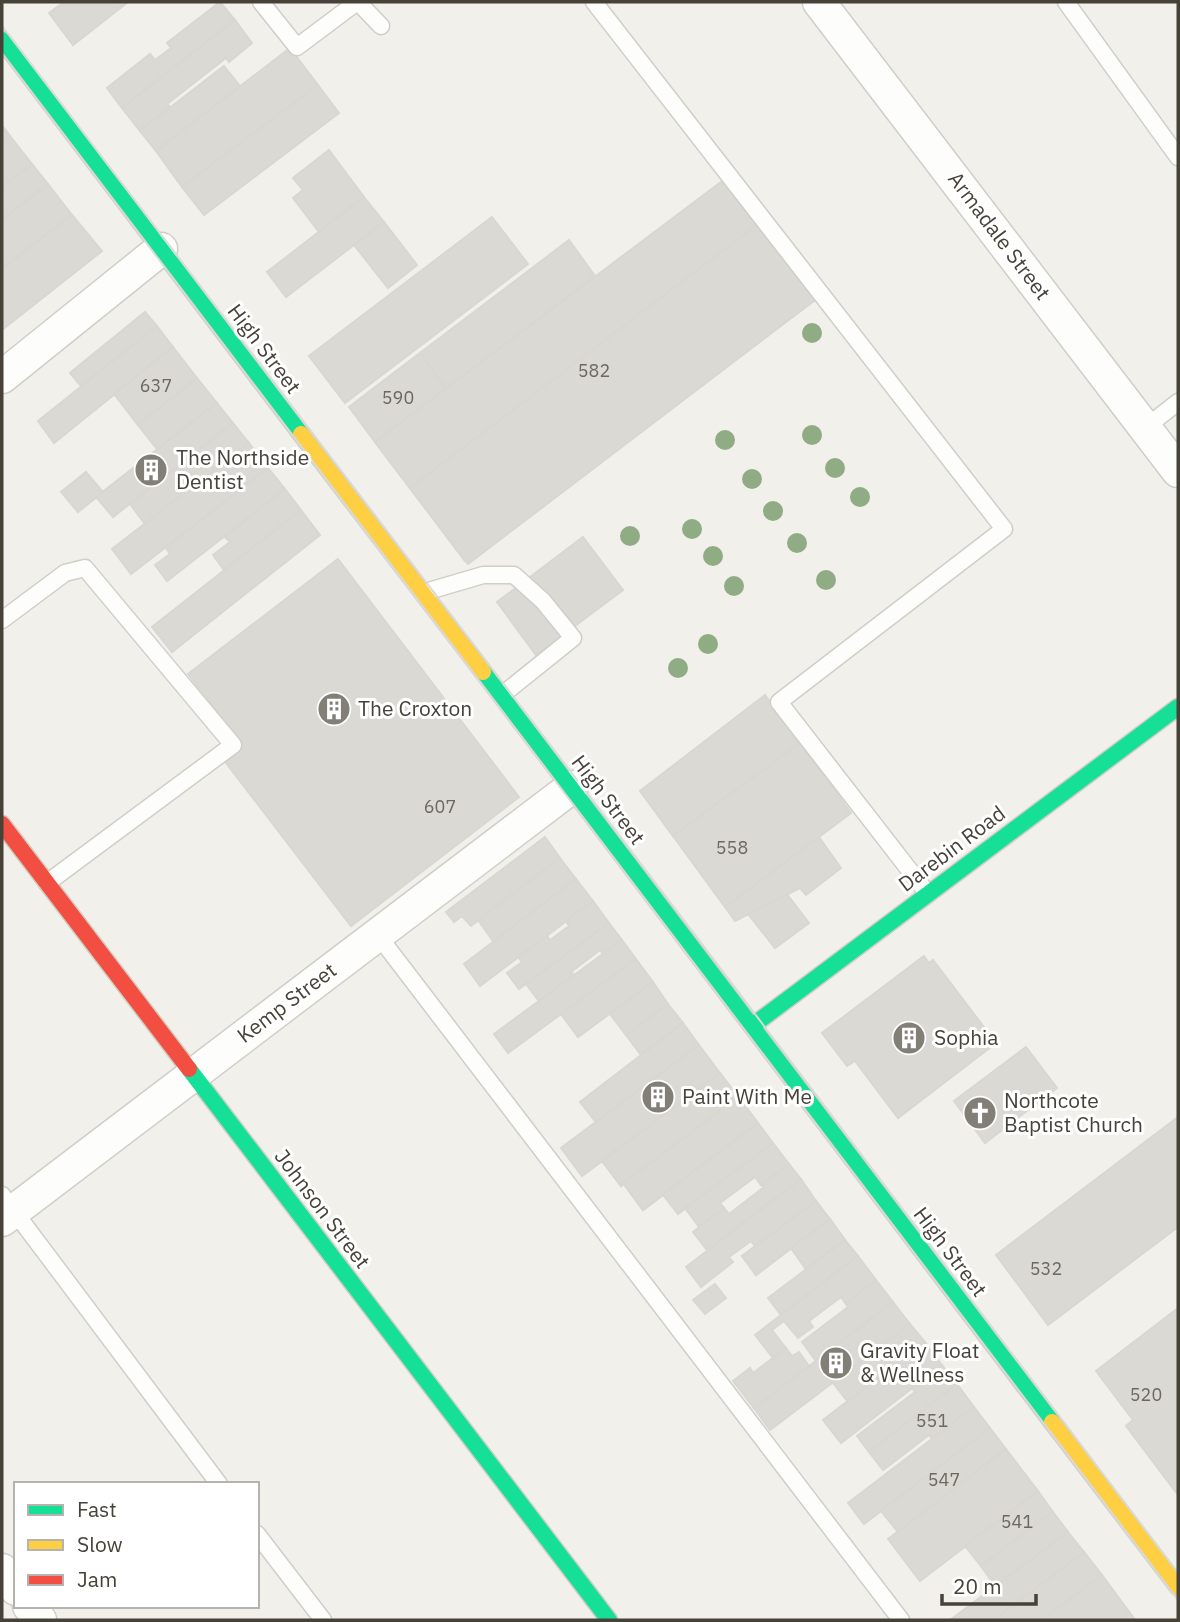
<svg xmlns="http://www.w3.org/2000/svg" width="1180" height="1622" font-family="'IBM Plex Sans',sans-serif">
<rect width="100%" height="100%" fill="#f1f0eb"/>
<!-- building -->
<g fill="#dad9d4" stroke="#d9d7d1" stroke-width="2">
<polygon points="64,2 128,2 73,45 49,13"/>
<polygon points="220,2 235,20 122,108 107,88 150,54 155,60 171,48 167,43"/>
<polygon points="235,20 252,43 229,62 226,58 167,104 170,107 140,131 122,108"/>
<polygon points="290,48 318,85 182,187 156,151"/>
<polygon points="224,66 240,86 156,151 140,131"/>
<polygon points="318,85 339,113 204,215 182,187"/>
<polygon points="2,125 10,136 2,143"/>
<polygon points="10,136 32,164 2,187 2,143"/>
<polygon points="329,150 364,197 319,232 293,198 303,190 293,178"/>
<polygon points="32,164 48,184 2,220 2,187"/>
<polygon points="724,180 758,224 410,488 375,442"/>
<polygon points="724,180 815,300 465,561 375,442"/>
<polygon points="48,184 72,215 2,269 2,220"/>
<polygon points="364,197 384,222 286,297 267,272"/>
<polygon points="72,215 102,251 2,330 2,269"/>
<polygon points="492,217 528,264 345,403 309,356"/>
<polygon points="384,222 417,265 388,288 354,245"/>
<polygon points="758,224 815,300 468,564 410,488"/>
<polygon points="569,240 595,276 446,388 420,353"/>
<polygon points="145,312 157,326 81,386 70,373"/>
<polygon points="157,326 173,347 54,443 38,421"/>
<polygon points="173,347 197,378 138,425 114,394"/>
<polygon points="420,353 446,388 375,442 349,407"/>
<polygon points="197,378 217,403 157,449 138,425"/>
<polygon points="217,403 233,423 113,517 96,497"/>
<polygon points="233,423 249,443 145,524 130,504"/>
<polygon points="249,443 268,468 131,574 112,549"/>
<polygon points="268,468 285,489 167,581 155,565 170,554 166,548"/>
<polygon points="86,472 103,492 78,512 61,492"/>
<polygon points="285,489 301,510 224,570 213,555 230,542 225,537"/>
<polygon points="301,510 320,535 172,652 152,627"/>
<polygon points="583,537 623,590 536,655 497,602"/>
<polygon points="338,559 519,797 351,926 223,759 242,744 188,674"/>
<polygon points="765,695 800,743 673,836 640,791"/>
<polygon points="800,743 851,813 725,907 673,836"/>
<polygon points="545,837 560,858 471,926 462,916 454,922 446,912"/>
<polygon points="819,837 841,868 806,895 800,888 735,921 725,907"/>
<polygon points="560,858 576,879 493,941 478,920"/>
<polygon points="576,879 593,901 480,986 464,964"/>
<polygon points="787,894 809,923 775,948 748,914"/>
<polygon points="593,901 609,923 519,989 507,973 522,962 518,957 547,936 550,940 569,926 566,921"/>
<polygon points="609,923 622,940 603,954 600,950 571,972 574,975 539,1001 526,984"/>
<polygon points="622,940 636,959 508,1053 494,1034"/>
<polygon points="924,956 929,963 933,960 996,1043 898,1118 855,1061 847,1066 822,1033"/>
<polygon points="636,959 653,982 578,1037 561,1014"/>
<polygon points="653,982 668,1004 626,1035 610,1014"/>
<polygon points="668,1004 683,1023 641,1055 626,1035"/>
<polygon points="683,1023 699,1045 596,1122 580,1102"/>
<polygon points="699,1045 720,1073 582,1176 561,1148"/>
<polygon points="1026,1047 1057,1088 985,1143 954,1101"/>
<polygon points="720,1073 738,1097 621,1186 602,1161"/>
<polygon points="720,1073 758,1123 643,1210 623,1183 621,1186 602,1161"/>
<polygon points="738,1097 758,1123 643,1210 623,1183"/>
<polygon points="1178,1117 1178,1227 1048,1325 996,1255"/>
<polygon points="758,1123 773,1143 678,1214 663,1195"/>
<polygon points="773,1143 789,1164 761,1185 755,1177 720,1203 724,1208 699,1227 685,1208"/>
<polygon points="789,1164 801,1179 707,1250 693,1232 724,1208 729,1214 764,1187 761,1185"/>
<polygon points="801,1179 816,1201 755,1246 751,1241 729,1257 733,1262 701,1287 686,1267"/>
<polygon points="816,1201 830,1219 756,1275 742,1256"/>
<polygon points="816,1201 845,1240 806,1269 791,1248 756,1275 742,1256"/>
<polygon points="830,1219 845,1240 806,1269 791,1248"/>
<polygon points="845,1240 858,1256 781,1315 768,1298"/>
<polygon points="858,1256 876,1280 846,1304 841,1297 809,1321 813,1327 798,1338 784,1321 772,1330 786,1348 773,1358 755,1335"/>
<polygon points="876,1280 893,1302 816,1361 802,1342 848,1307 846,1304"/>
<polygon points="715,1284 726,1298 705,1314 693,1300"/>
<polygon points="893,1302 910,1324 770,1430 754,1408"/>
<polygon points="1178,1308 1178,1495 1126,1426 1133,1420 1096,1371"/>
<polygon points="910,1324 925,1342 848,1402 833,1383"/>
<polygon points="925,1342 942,1365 841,1443 823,1420"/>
<polygon points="786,1348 792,1356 799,1352 809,1366 754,1408 733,1381 750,1368 753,1373"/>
<polygon points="942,1365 957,1384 869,1452 857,1436 915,1392 912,1388"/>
<polygon points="957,1384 974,1407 932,1439 929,1435 883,1470 869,1452"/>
<polygon points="974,1407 990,1428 864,1524 848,1503"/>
<polygon points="990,1428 1006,1449 898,1532 881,1511"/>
<polygon points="1006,1449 1038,1491 920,1581 888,1539"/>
<polygon points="1038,1491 1053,1512 981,1566 965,1546"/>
<polygon points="1053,1512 1068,1532 995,1586 981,1566"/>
<polygon points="1068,1532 1084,1552 994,1620 950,1620"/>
<polygon points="1084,1552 1102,1575 1042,1620 994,1620"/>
<polygon points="1084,1552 1135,1620 994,1620"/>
<polygon points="1102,1575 1135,1620 1042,1620"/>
</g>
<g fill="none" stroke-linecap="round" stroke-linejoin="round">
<defs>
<g id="lane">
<polyline points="261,2 297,47 357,2"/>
<polyline points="358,2 381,26"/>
<polyline points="594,2 1004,529 779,702 928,894"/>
<polyline points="1066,2 1178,157"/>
<polyline points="1145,428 1178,402"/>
<polyline points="425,595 432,590 483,575 514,575 543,601 573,638 502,695"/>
<polyline points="2,620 65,573 85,568 233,745 47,883"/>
<polyline points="377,934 901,1620"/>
<polyline points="2,1195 219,1484"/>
<polyline points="257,1534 323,1620"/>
</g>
<g id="street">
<polyline points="819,2 1178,471"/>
<polyline points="2,377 161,249"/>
<polyline points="2,1220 572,787"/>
<polyline points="2,1570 16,1589"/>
<polyline points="29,1606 40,1620"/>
</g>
<g id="fast">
<polyline points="2,40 301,434"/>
<polyline points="483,672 1052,1422"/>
<polyline points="752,1026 1178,707"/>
<polyline points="189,1069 609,1620"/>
</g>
<g id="slow">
<polyline points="301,434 483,672"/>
<polyline points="1052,1422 1178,1587"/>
</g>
<polyline id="jam" points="2,824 189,1069"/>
</defs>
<!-- lane casing -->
<use href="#lane" stroke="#cfcec9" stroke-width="19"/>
<!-- street casing -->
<use href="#street" stroke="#cfcec9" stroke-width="35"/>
<!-- fast casing -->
<use href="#fast" stroke="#d0cdc2" stroke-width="19"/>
<!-- slow casing -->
<use href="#slow" stroke="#d0cdc2" stroke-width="19"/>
<!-- jam casing -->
<use href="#jam" stroke="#d0cdc2" stroke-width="19"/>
<!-- lane -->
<use href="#lane" stroke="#fdfdfc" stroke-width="16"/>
<!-- street -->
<use href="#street" stroke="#fdfdfc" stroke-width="32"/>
<!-- fast -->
<use href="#fast" stroke="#16e098" stroke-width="16"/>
<!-- slow -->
<use href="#slow" stroke="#ffcf43" stroke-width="16"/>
<!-- jam -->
<use href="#jam" stroke="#f24e42" stroke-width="16"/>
<!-- tram -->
<g stroke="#d9d9d8" stroke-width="2">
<polyline points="2,26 702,944 1178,1573"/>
<polyline points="2,53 1178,1600"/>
</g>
</g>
<!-- trees -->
<g fill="#90ac84">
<circle cx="812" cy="333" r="10"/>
<circle cx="812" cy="435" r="10"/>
<circle cx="725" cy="440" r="10"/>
<circle cx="835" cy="468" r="10"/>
<circle cx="752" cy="479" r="10"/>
<circle cx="860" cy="497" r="10"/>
<circle cx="773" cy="511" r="10"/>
<circle cx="692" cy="529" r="10"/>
<circle cx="630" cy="536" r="10"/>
<circle cx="797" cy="543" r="10"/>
<circle cx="713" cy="556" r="10"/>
<circle cx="826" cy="580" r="10"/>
<circle cx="734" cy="586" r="10"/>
<circle cx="708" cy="644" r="10"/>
<circle cx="678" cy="668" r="10"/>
</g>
<!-- icons -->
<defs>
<symbol id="building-disc" viewBox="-11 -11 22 22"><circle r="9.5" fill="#827f77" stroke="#fff"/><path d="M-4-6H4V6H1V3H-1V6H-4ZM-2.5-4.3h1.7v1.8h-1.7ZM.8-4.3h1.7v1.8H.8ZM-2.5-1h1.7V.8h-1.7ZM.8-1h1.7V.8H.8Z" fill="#fff"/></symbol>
<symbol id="church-disc" viewBox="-11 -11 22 22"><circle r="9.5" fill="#827f77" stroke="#fff"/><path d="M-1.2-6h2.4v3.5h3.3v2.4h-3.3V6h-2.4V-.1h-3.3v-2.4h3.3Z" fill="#fff"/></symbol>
</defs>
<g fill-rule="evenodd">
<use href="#building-disc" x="132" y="451" width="38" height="38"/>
<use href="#building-disc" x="315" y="690" width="38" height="38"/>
<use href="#building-disc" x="890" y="1019" width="38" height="38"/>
<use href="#building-disc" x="639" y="1078" width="38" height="38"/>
<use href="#church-disc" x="961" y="1094" width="38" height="38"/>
<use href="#building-disc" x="817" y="1344" width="38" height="38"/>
</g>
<g text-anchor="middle" stroke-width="6" stroke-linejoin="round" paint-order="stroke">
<!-- number labels -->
<g font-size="18" fill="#6c6860">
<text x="594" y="377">582</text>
<text x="156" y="392">637</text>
<text x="398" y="404">590</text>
<text x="440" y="813">607</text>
<text x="732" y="854">558</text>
<text x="1046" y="1275">532</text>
<text x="1146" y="1401">520</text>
<text x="932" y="1427">551</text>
<text x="944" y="1486">547</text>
<text x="1017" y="1528">541</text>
</g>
<!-- street labels -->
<g font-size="21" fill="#464238" stroke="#fff">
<text transform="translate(999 236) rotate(53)" y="7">Armadale Street</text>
<text transform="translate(264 349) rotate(53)" y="7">High Street</text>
<text transform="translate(608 800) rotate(53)" y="7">High Street</text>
<text transform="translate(952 849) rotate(-37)" y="7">Darebin Road</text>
<text transform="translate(287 1003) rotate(-37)" y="7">Kemp Street</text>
<text transform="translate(322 1209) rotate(53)" y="7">Johnson Street</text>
<text transform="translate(950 1252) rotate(53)" y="7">High Street</text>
</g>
<!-- poi labels -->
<g font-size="21" fill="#464238" stroke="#fff" text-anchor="start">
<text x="176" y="465">The Northside<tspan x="176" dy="24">Dentist</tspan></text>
<text x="358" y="716">The Croxton</text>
<text x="934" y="1045">Sophia</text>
<text x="682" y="1104">Paint With Me</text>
<text x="1004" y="1108">Northcote<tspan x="1004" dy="24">Baptist Church</tspan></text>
<text x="860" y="1358">Gravity Float<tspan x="860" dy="24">&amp; Wellness</tspan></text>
</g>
</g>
<!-- border -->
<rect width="1180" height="1622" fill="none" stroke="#464238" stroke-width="7"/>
<!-- legend -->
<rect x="14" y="1482" width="245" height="126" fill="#ffffff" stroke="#b5b3af" stroke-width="2"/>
<rect x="28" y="1505" width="35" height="10" fill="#16e098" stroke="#b5b3af" stroke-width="2"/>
<text x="77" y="1517" font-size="21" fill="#464238">Fast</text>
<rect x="28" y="1540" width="35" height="10" fill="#ffcf43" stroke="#b5b3af" stroke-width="2"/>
<text x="77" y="1552" font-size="21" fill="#464238">Slow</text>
<rect x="28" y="1575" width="35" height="10" fill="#f24e42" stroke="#b5b3af" stroke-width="2"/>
<text x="77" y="1587" font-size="21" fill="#464238">Jam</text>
<!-- scale -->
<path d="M942 1594v10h94v-10" fill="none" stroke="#464238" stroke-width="3.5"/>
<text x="953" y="1594" font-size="21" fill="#464238" stroke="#ffffff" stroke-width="5" paint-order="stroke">20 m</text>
</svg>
